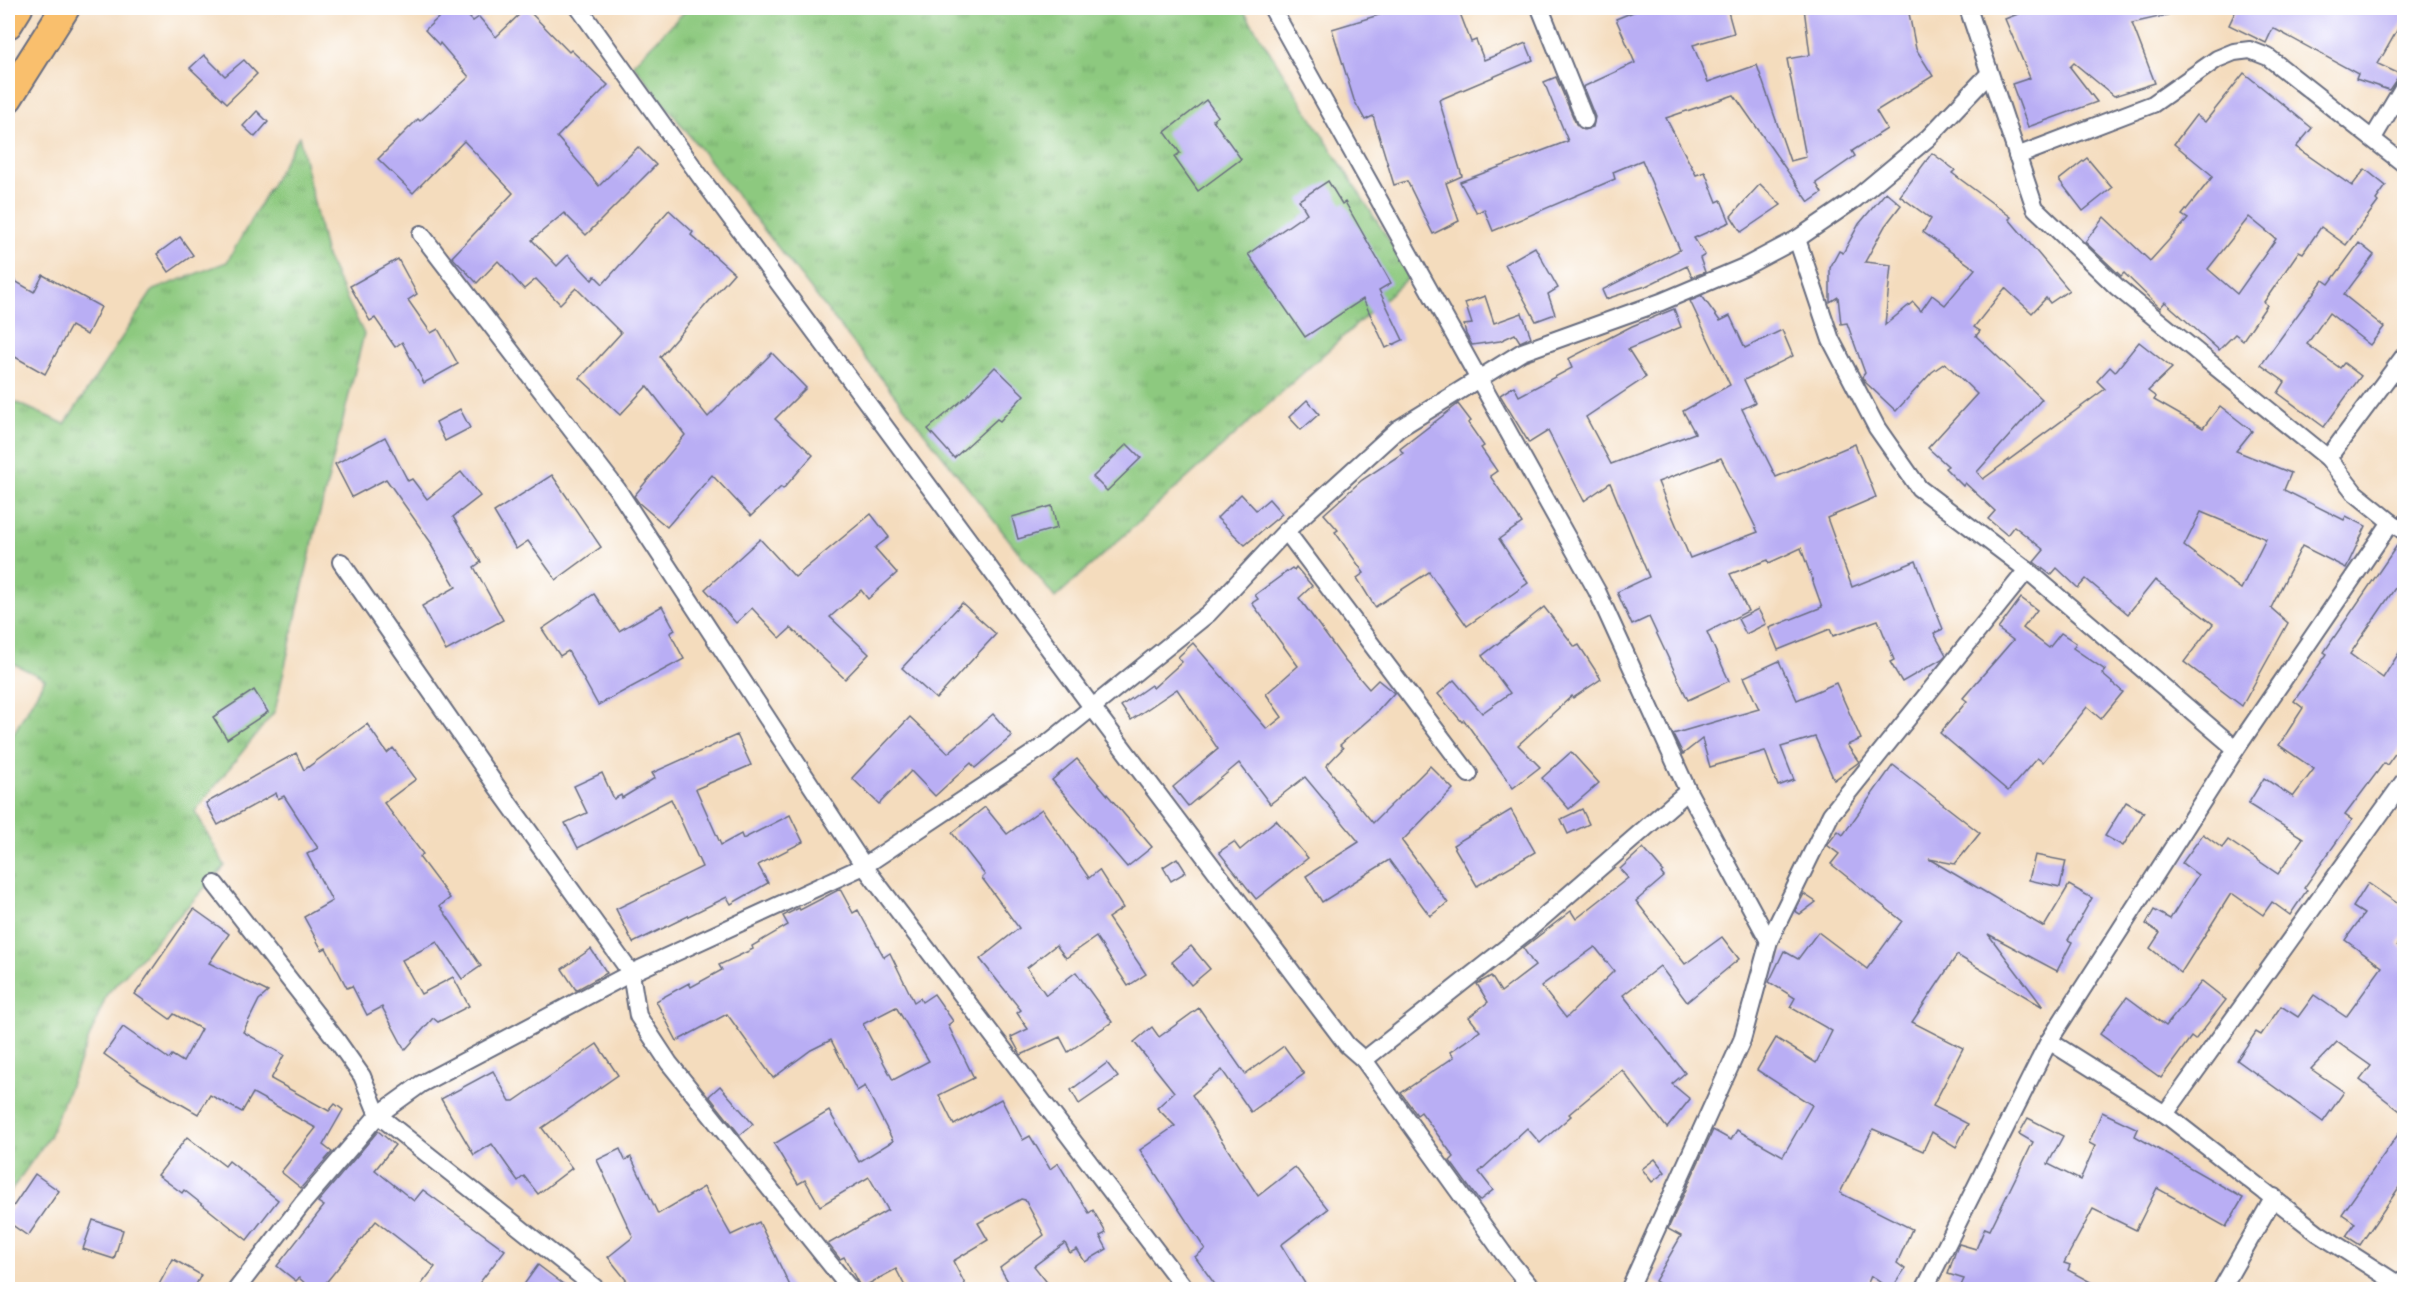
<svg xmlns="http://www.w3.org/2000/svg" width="2412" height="1297" font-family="'Patrick Hand',sans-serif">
<defs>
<pattern id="grass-tufts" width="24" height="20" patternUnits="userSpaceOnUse" patternTransform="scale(1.5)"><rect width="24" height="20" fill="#8dc97f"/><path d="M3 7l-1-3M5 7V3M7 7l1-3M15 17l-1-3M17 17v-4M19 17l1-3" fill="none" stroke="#72a46b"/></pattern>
</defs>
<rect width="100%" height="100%" fill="#fff"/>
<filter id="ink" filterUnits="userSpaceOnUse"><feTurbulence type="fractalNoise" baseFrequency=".0167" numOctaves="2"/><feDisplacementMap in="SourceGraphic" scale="12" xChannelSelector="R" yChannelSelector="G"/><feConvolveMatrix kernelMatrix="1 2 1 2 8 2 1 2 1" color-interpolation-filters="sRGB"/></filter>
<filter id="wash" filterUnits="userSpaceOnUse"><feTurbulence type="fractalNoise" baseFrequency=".008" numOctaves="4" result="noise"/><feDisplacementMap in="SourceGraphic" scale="24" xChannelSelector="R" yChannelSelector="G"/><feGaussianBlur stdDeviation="1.35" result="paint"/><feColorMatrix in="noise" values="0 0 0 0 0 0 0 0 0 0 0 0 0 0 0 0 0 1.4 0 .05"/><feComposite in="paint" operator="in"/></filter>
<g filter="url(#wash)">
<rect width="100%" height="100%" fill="#f4dcbd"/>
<!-- grass -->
<g fill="url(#grass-tufts)" stroke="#547c6e" stroke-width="1.5">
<polygon points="688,8 1242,8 1411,275 1055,598 633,64"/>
<polygon points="299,136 326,256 364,334 313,541 275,711 195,811 225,866 107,994 49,1137 8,1195 8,743 45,679 8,661 8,399 65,424 153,290 227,262"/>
</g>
<g id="blocks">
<!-- building -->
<g fill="#b9aef4" fill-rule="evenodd">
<polygon points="449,8 460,8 473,21 479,17 496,37 526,8 569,52 571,50 608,85 557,137 599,186 638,147 656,165 586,235 564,213 532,240 557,266 568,255 592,280 595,276 603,284 669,210 693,232 691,235 734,273 660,357 708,417 772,353 806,388 775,419 813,455 783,489 781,487 751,516 712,475 667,527 639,503 634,496 685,435 647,386 620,415 580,378 621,333 576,288 560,304 536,279 524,289 498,261 477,283 452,257 513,193 464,141 413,193 378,159 418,119 420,121 469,77 440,43 439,45 425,30"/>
<polygon points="1402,8 1458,8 1471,42 1476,40 1484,60 1526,43 1533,60 1439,100 1462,176 1446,183 1459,221 1433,234 1407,181 1394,185 1373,116 1365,120 1354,100 1332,29"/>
<polygon points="1643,8 1727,8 1734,33 1693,45 1708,82 1757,65 1790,161 1806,157 1787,59 1810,55 1804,8 1908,8 1916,49 1933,76 1876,111 1887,129 1852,151 1855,156 1816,183 1822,193 1809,202 1734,95 1666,118 1696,175 1705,172 1717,202 1721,200 1730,222 1694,238 1705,255 1700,258 1705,272 1692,277 1687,266 1646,286 1606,299 1602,290 1680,250 1642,160 1613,172 1615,179 1493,231 1484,209 1477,213 1460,182 1568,141 1544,82 1556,77 1576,124 1584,130 1593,127 1595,117 1583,87 1635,63 1616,19"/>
<polygon points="2033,8 2167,8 2168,15 2132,23 2155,83 2114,96 2074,63 2070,67 2097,102 2028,127 2012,84 2030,78 2005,19"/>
<polygon points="2237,8 2393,8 2404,15 2404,18 2378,64 2404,76 2398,77 2389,90 2356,79 2358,74 2273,28 2266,43 2229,25"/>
<polygon points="204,55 225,76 244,60 257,74 227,103 190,68"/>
<path d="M2244,73l68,55 -16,19 56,39 13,-17 21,17 -10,14 2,2 -32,43 -25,-18 -18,26 -4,-2 -35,51 3,3 -24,35 -8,-6 -16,16 -54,-48 -5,6 -36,-35 -3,3 -36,-34 19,-25 46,44 38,-42 -6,-4 31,-39 -39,-32 22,-29 9,7zM2249,217l27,22 -39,55 -29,-25z"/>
<polygon points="1206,100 1218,116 1213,120 1241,159 1198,191 1174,157 1180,153 1165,132"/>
<polygon points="257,111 268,122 255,137 243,126"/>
<path d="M1932,153l23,17 -3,3 59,44 -2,2 60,71 -19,13 -4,-5 -14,15 -27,-25 -31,39 6,4 -4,5 66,63 -65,73 6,7 122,-90 -8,-8 13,-14 5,5 24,-30 33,26 -24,23 8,6 -2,3 49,28 17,-22 32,25 -16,20 55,22 -7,17 60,30 2,-4 20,10 -20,42 -44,-22 -31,62 17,15 -46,83 -58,-44 29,-38 -58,-44 -27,34 -42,-35 -8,9 -21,-20 -6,7 -17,-13 10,-12 -30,-24 -7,9 -19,-16 7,-8 -30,-28 -2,3 -18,-18 3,-2 -20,-18 49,-54 -32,-31 -13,9 -36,39 -31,-29 -3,-5 3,-4 -18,-50 -6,1 -3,-27 -8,5v-34l9,-17 4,2 16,-29 27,-32 15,13 -16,21 -20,36 26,3 -6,60 28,-23 8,9 11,-16 13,10 30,-36 -52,-37 8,-13 -31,-23zM2201,512l65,27 -25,50 -57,-43z"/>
<polygon points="2087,158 2112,188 2083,211 2059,180"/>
<polygon points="1328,181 1342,204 1345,202 1391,283 1379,290 1403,340 1386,348 1363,299 1305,337 1248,254 1307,213 1299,200"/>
<polygon points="1760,184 1781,205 1741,232 1731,216"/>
<polygon points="180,237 193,255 169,272 157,254"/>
<polygon points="2359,243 2374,255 2344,295 2384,327 2370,345 2329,313 2307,344 2340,368 2344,363 2361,376 2324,427 2278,393 2285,382 2261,365 2323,280 2329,284"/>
<polygon points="1535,247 1558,288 1548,294 1555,314 1536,321 1505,264"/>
<polygon points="398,259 417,294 408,300 431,333 438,329 458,364 424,383 402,342 395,347 375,318 370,321 350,286"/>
<polygon points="43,275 101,307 87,335 71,326 45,374 8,353 8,277 34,292"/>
<polygon points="1485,296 1494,323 1522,313 1531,337 1520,342 1515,334 1500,341 1472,345 1466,334 1464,325 1472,324 1465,303"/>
<path d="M1702,296l18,25 10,-5 15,32 37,-18 11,26 -49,24 11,23 -13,6 34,68 79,-33 21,53 -49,21 25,69 64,-26 27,68 -9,4 12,22 -4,4 -40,23 -12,-20 4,-2 -16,-40 -45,16 -3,-7 -52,21 -9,-22 53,-21 -21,-59 -32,15 -1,-3 -38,14 18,37 -41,21 22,49 -41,19 -39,-83 -17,8 -15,-33 32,-15 -39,-94 -26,18 -36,-70 -19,12 -29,-48 14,-9 5,10 53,-28 -4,-9 64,-33 42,-17 7,18 -53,22 18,28 -60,40 25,47 84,-31 -12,-22 47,-26 -40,-84zM1721,458l37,74 -68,26 -32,-76z"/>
<polygon points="995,367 1024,395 1000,421 997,419 954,458 928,429 966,397"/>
<polygon points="1307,400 1319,414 1301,430 1289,417"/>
<polygon points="1458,404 1471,421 1468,423 1484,446 1481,448 1497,471 1490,476 1522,523 1499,539 1528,583 1467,626 1429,572 1375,607 1357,578 1364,573 1335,532 1338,530 1324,514 1362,480 1403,453 1400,449"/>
<polygon points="460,409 470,428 445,441 436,422"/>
<polygon points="385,437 408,481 412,479 427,499 461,472 480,496 453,517 481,562 474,567 503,620 446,651 422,606 456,587 431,545 432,544 386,479 352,497 335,464"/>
<polygon points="1127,444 1141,458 1107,491 1093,477"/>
<polygon points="552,475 601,547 556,580 528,541 516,549 494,512"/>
<polygon points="1241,494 1256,510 1269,499 1282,514 1245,545 1217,518"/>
<polygon points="1052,506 1057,528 1018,539 1012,517"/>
<polygon points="871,514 889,537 875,548 897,573 868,599 861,590 830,617 869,654 845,679 791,628 780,638 752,608 736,623 705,589 760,539 795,577"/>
<polygon points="2400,541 2404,541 2404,575 2350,654 2383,678 2404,645 2404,741 2387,765 2384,763 2345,815 2352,820 2304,888 2307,890 2290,915 2272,902 2263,915 2233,894 2230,895 2181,973 2150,948 2160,933 2146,924 2154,910 2170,919 2198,875 2182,863 2203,834 2222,848 2228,840 2278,874 2303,838 2248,804 2264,778 2293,797 2314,769 2279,745 2303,708 2294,701 2327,654 2324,652"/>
<polygon points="1296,567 1312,586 1299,598 1345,661 1369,689 1378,680 1394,693 1375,714 1340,745 1343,748 1326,766 1373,823 1430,766 1453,789 1402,841 1448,903 1430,916 1389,860 1322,902 1306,876 1359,842 1305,777 1270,804 1239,763 1188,806 1173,787 1218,749 1177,689 1131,720 1121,706 1151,685 1153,688 1182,662 1178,657 1193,643 1267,729 1282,717 1266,694 1298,666 1252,603 1258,599 1255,595 1292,568 1294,570"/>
<polygon points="594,594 619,631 662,606 675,630 670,633 684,659 598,705 568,651 560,656 542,629"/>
<polygon points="2021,598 2037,610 2023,628 2049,648 2061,633 2076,643 2073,648 2105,670 2102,674 2123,692 2101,719 2087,707 2043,762 2037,758 2008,791 1940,733 1967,701 1963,698 2013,640 1998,629"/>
<polygon points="962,603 996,634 936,699 902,668"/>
<polygon points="1544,607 1575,647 1579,645 1601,679 1573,698 1572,696 1518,745 1540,767 1513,788 1464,720 1462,722 1438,694 1454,680 1482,713 1510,693 1482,656"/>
<polygon points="1758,609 1766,624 1746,634 1738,619"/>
<polygon points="1779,661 1797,700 1836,683 1861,739 1847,745 1859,762 1834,780 1815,737 1781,747 1794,780 1778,786 1765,751 1710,767 1702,739 1683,754 1673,734 1759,709 1744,677"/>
<polygon points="254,690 268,712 227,739 213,717"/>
<polygon points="993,714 1012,736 975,768 971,763 935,796 911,771 879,804 852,778 910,717 948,753"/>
<polygon points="367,724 387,753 393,748 416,779 384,803 423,854 419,857 450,898 440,906 481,966 462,979 437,942 402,960 421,994 453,977 469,1006 438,1022 433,1018 405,1050 382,1007 367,1015 352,986 347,988 326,948 322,950 304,917 332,901 307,854 318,848 284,796 278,799 276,793 218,825 206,803 296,753 304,770"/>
<polygon points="737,735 751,765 696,789 721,845 741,834 743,839 790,815 803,842 758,865 768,883 731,904 727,897 633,943 616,909 702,867 671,799 578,848 565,823 587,813 574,786 602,773 614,799 621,795 622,798 655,778 652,773"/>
<polygon points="1571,752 1599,783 1569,809 1542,778"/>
<polygon points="1077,759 1152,847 1127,867 1052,780"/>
<polygon points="1893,765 1980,833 1955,864 1929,859 2044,927 2069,885 2092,898 2068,940 2072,942 2057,971 1988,934 2043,1007 1957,955 1912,1022 1963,1048 1933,1106 1968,1124 1956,1147 1932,1132 1923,1151 1873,1129 1840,1193 1912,1229 1897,1263 1905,1269 1891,1290 1871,1276 1865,1290 1669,1290 1655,1281 1681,1236 1668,1229 1713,1130 1731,1140 1737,1130 1783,1156 1812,1105 1757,1070 1776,1038 1816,1063 1832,1031 1790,1007 1795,998 1769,982 1784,951 1798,959 1818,932 1867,969 1902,921 1831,864 1839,854 1827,845 1838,831 1843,835"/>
<polygon points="2126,802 2144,812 2123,846 2105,836"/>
<polygon points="985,807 1007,834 1042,809 1089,878 1099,870 1123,908 1108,918 1146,974 1128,986 1096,937 1066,958 1056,945 1027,968 1046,995 1076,972 1112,1022 1068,1052 1060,1037 1021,1055 1011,1037 1028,1029 1017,1013 1021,1010 980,959 1019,928 982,878 985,875 952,833"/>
<polygon points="1582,809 1589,824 1568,834 1561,819"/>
<polygon points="1511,810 1535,852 1477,886 1453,845"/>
<polygon points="1276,820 1308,858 1256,899 1219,852 1234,842 1240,850"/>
<path d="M1643,848l20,23 -2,2 3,4 -28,24 49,63 37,-27 17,22 -52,43 -27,-36 -37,29 62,78 -13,11 18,15 -23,29 -45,-58 -53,44 2,2 -31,27 -13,-15 -48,44 14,18 -14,11 -29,-40 4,-4 -33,-45 -4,3 -16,-22 53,-36 -4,-5 30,-21 -11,-14 19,-15 -11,-18 14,-8 10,16 34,-26 -12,-18 48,-37 5,8 52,-41 -8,-9zM1595,947l19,24 -48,47 -25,-32z"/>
<polygon points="2035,855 2066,861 2060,887 2029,880"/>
<polygon points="1177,858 1186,872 1171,881 1163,867"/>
<polygon points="2368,883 2404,908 2404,933 2397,945 2404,950 2404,1114 2360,1080 2371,1066 2337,1042 2311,1069 2344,1092 2323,1122 2237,1060 2256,1032 2261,1035 2281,1006 2298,1017 2314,995 2346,1017 2382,967 2345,940 2364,914 2353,907"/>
<path d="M840,889l13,24 5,-3 26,47 6,-4 24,49 6,-4 2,4 12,-8 19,27 -5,4 26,53 -35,17 15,30 47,-26 22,41 7,-4 20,33 8,-6 31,50 4,-3 13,23 -6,3 7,13 -22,13 -8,-13 -7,4 -5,-10 -31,23 19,24h-40l-13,-22 44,-33 -19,-35 -4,-1 -43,24 10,17 -35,21 15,29h-61l-11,-21 -35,19 -17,-31 -4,2 -12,-15 60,-34 -19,-33 -49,29 -15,-26 -7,4 -24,-40 55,-33 30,51 34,-21 -28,-55 -8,5 -26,-51 -20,10 -38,28 -46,-64 -50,27 -21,-40 33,-18 2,4 31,-17 -3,-5 34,-16 -1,-3 36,-21 -5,-9 16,-8 1,2zM896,1007l33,54 -36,19 -30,-56z"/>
<polygon points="1804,894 1816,902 1800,914 1795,911"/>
<polygon points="194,909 229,934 209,963 268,992 259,1000 243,1032 284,1055 271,1079 329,1111 335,1104 343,1110 323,1145 332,1152 301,1188 281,1172 316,1128 253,1093 242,1112 210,1095 198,1114 143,1082 104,1054 123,1027 169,1059 172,1055 183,1062 201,1029 174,1014 170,1019 135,994"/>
<polygon points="1191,946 1210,969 1191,985 1172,962"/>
<polygon points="591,949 607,973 576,990 562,969"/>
<polygon points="2202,981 2226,1000 2195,1040 2191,1037 2161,1078 2100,1034 2127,997 2166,1026"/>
<polygon points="1199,1008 1245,1074 1284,1046 1304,1074 1251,1112 1222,1070 1192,1095 1258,1196 1295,1167 1328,1209 1281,1245 1309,1290 1219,1290 1195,1257 1205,1249 1140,1150 1175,1126 1157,1108 1174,1092 1134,1042 1152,1027 1159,1037"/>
<polygon points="597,1044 618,1075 542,1128 572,1168 538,1194 524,1176 518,1181 492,1144 474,1155 441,1099 493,1071 510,1101 514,1101"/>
<polygon points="1107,1063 1118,1077 1079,1104 1071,1090"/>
<polygon points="720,1086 753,1124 740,1135 709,1096"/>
<polygon points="2102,1112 2138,1129 2135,1136 2243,1198 2226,1227 2157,1188 2136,1230 2093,1209 2064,1263 2070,1265 2068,1270 2105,1290 1959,1290 1964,1279 1948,1274 1955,1253 1959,1244 1976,1249 1985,1228 1990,1230 2033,1142 2019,1134 2028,1118 2063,1136 2048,1164 2080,1180 2095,1146 2089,1143"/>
<polygon points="2404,1126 2404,1180 2360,1245 2346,1236 2355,1223 2342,1214"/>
<polygon points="378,1131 395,1145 375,1170 414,1201 423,1190 505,1250 474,1290 417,1290 435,1267 376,1221 320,1290 313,1290 299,1278 296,1281 277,1266 324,1206 318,1202"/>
<polygon points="187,1137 225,1166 229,1161 278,1200 247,1240 184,1190 182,1193 158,1175"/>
<polygon points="620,1149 625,1160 631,1157 658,1214 704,1187 731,1235 759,1222 792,1290 634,1290 608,1257 633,1237 597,1160"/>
<polygon points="1655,1159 1665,1172 1652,1182 1642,1169"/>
<polygon points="35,1174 59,1191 28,1236 8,1222 8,1214"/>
<polygon points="93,1220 123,1230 114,1259 83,1249"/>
<polygon points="173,1259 201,1275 193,1290 156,1290"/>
<polygon points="538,1265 571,1290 520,1290"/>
</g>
</g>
</g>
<g filter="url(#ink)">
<use href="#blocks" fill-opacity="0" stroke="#676c7f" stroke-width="1.5"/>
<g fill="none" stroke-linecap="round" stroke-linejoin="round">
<defs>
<g id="minor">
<polyline points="579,8 707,186 1092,707 1347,1045 1364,1060 1503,1253 1533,1290"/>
<polyline points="1272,8 1597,591 1688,791 1769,941"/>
<polyline points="1540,8 1585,120"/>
<polyline points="1968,8 2035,208 2117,287 2328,458"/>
<polyline points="2373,138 2404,86"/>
<polyline points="2017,156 2153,104 2217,59 2234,52 2250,50 2268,57 2404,164"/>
<polyline points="421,234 617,489 864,866 1186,1290"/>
<polyline points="1797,239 1831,340 1877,428 1919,488 2027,570 2236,749"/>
<polyline points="2391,522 2404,531"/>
<polyline points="1286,531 1469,774"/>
<polyline points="341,562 497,787 631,973 638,1016 669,1063 851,1290"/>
<polyline points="215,884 338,1042 362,1076 378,1115 598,1290"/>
<polyline points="2049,1041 2165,1114 2318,1233 2404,1288"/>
<polyline points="1364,1060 1526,932 1688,791"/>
<polyline points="2165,1114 2404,781"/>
<polyline points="236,1290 302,1204 378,1115 421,1084 631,973 864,866 1047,744 1209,613 1286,531 1398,429 1522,352 1661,302 1746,266 1797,239 1854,200 1928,138 1989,74"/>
<polyline points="1629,1290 1742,1040 1769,941 1831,814 2027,570"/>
<polyline points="1924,1290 2049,1041 2236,749 2391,522 2355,493 2328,458 2404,356"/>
<polyline points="2221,1290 2274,1197"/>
</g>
<g id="trunk">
<polyline points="8,24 18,8"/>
<polyline points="8,98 65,8"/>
</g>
</defs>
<!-- minor casing -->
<use href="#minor" stroke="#676c7f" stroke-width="20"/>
<!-- trunk casing -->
<use href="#trunk" stroke="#676c7f" stroke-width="32"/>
<!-- minor -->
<use href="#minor" stroke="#fff" stroke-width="16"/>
<!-- trunk -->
<use href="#trunk" stroke="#f9bf6d" stroke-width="28"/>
</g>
</g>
<!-- margin -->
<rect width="2412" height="1297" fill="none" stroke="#fff" stroke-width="30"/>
</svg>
